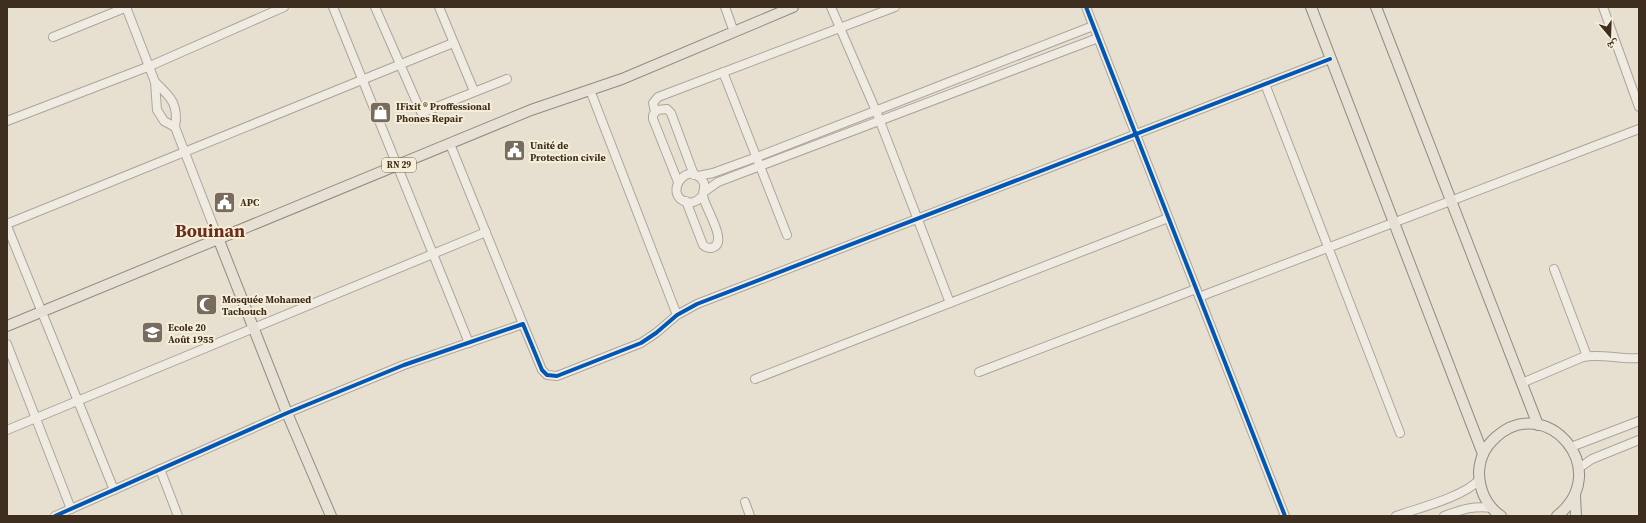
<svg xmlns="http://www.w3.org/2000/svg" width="1646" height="523" font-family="'Source Serif 4','Noto Naskh Arabic',serif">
<rect width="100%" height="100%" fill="#e7e0d1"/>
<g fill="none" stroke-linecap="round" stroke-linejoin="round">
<defs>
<g id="minor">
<polyline points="126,7 155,82 157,110 164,121 175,127"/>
<polyline points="333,7 469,343"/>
<polyline points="375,7 421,112 424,112 507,79"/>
<polyline points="439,7 474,91"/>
<polyline points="725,7 734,32"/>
<polyline points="831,7 876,111 950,303"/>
<polyline points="1086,7 1285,516"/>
<polyline points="1603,7 1639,107"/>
<polyline points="53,37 127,7"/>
<polyline points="723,72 787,235"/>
<path d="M155,82c16,15 24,23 20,45l43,111"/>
<polyline points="1265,84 1400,433"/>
<polyline points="590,90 677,315"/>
<polyline points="655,112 653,103 658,97 895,7"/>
<polyline points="7,121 150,66 284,7"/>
<polyline points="450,144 523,324"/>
<polyline points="698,176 713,173 757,157 1093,26"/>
<polyline points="678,182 653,119 653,115 657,110 667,109 671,113 694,175"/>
<polyline points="704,192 718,182 1098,38"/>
<path d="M686,201l17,44c2,2 4,3 8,3 20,-4 -8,-42 -8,-53 0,-4 2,-7 1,-12 -15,-26 -42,11 -18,19 7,2 13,-2 17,-7"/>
<polyline points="7,224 453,43"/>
<polyline points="7,226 114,490"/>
<polyline points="1554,269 1587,356"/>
<polyline points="1199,297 1639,129"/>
<polyline points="7,344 71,509"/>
<polyline points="979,372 1196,289"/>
<polyline points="755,379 1168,218"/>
<path d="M1522,383l61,-26c19,-4 37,3 56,1"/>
<polyline points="7,430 486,232"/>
<polyline points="1571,447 1639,421"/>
<polyline points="1579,468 1592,459 1639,440"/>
<polyline points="160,469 178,516"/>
<polyline points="745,502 750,516"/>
<polyline points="55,516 287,413 404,365 523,324 542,370 547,375 557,376 641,343 656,333 677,315 697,304 1330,59"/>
<path d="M1396,516c23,-8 67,-19 83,-36"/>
<path d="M1444,516c17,-6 30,-11 48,-8"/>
</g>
<g id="major">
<polyline points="1311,7 1483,454"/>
<polyline points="1376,7 1538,425"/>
<polyline points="218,238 287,413 331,516"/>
<polyline points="7,326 531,110 622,79 793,7"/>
<polyline points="1575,496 1576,516"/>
<path d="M1501,516c-15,-10 -22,-27 -22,-44 1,-15 6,-25 17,-35 50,-45 119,33 61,79"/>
</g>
</defs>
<!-- minor casing -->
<use href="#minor" stroke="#ada599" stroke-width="10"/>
<!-- major casing -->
<use href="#major" stroke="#928b80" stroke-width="12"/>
<!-- minor -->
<use href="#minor" stroke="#efebe3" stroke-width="8"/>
<!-- major -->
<use href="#major" stroke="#e6e1d4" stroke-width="10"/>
<defs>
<g id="cycleway">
<polyline points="1086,7 1285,516"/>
<polyline points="55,516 287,413 404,365 523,324 542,370 547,375 557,376 641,343 656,333 677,315 697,304 1330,59"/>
</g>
</defs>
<!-- cycleway casing -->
<use href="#cycleway" stroke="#f7eed8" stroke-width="6"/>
<!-- cycleway -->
<use href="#cycleway" stroke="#0057b8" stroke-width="4"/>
</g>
<!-- icons -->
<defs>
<symbol id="shop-square" viewBox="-11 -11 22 22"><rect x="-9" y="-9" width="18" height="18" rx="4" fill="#786c5e" stroke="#f7eed8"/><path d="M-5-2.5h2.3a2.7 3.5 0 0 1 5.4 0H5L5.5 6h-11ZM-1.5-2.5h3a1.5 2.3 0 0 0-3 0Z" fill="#fff"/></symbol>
<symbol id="civic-square" viewBox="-11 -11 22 22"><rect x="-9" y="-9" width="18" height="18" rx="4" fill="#786c5e" stroke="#f7eed8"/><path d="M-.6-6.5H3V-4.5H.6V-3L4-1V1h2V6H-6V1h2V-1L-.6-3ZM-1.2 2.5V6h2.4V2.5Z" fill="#fff"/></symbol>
<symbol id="mosque-square" viewBox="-11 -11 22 22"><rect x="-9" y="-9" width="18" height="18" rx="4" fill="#786c5e" stroke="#f7eed8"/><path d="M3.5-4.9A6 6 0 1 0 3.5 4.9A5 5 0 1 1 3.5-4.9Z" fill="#fff"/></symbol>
<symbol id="school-square" viewBox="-11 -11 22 22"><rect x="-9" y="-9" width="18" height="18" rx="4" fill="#786c5e" stroke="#f7eed8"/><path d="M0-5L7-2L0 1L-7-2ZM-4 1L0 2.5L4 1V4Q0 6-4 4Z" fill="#fff"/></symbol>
</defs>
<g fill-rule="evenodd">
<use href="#shop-square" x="368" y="100" width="25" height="25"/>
<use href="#civic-square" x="502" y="138" width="25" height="25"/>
<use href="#civic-square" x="212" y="190" width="25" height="25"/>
<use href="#mosque-square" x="194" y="292" width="25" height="25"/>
<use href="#school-square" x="140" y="320" width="25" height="25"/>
</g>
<g text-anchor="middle" stroke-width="4" stroke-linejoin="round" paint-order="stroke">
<!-- shield labels -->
<rect fill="#f7eed8" stroke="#756857" stroke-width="1" x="382" y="158" width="34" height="14" rx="3"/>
<g font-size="9" font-weight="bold" fill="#3d2e20">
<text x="399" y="168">RN 29</text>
</g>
<!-- poi labels -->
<g font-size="10" font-weight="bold" fill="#3d2e20" stroke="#f7eed8" text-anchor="start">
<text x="396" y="110">IFixit ® Proffessional<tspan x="396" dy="12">Phones Repair</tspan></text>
<text x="530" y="149">Unité de<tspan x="530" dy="12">Protection civile</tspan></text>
<text x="240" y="206">APC</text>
<text x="222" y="303">Mosquée Mohamed<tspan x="222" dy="12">Tachouch</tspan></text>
<text x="168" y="331">Ecole 20<tspan x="168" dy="12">Août 1955</tspan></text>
</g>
<!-- town labels -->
<g font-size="18" font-weight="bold" fill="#6b2e1e" stroke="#f7eed8">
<text x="210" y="237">Bouinan</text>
</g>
</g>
<!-- border -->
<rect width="1646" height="523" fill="none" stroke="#3d2e20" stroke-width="16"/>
<!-- north arrow -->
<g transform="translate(1610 36) rotate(161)" stroke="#f7eed8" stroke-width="3" paint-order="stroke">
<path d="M0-3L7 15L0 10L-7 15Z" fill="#3d2e20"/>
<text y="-6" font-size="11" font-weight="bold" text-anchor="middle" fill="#3d2e20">ش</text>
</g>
</svg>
